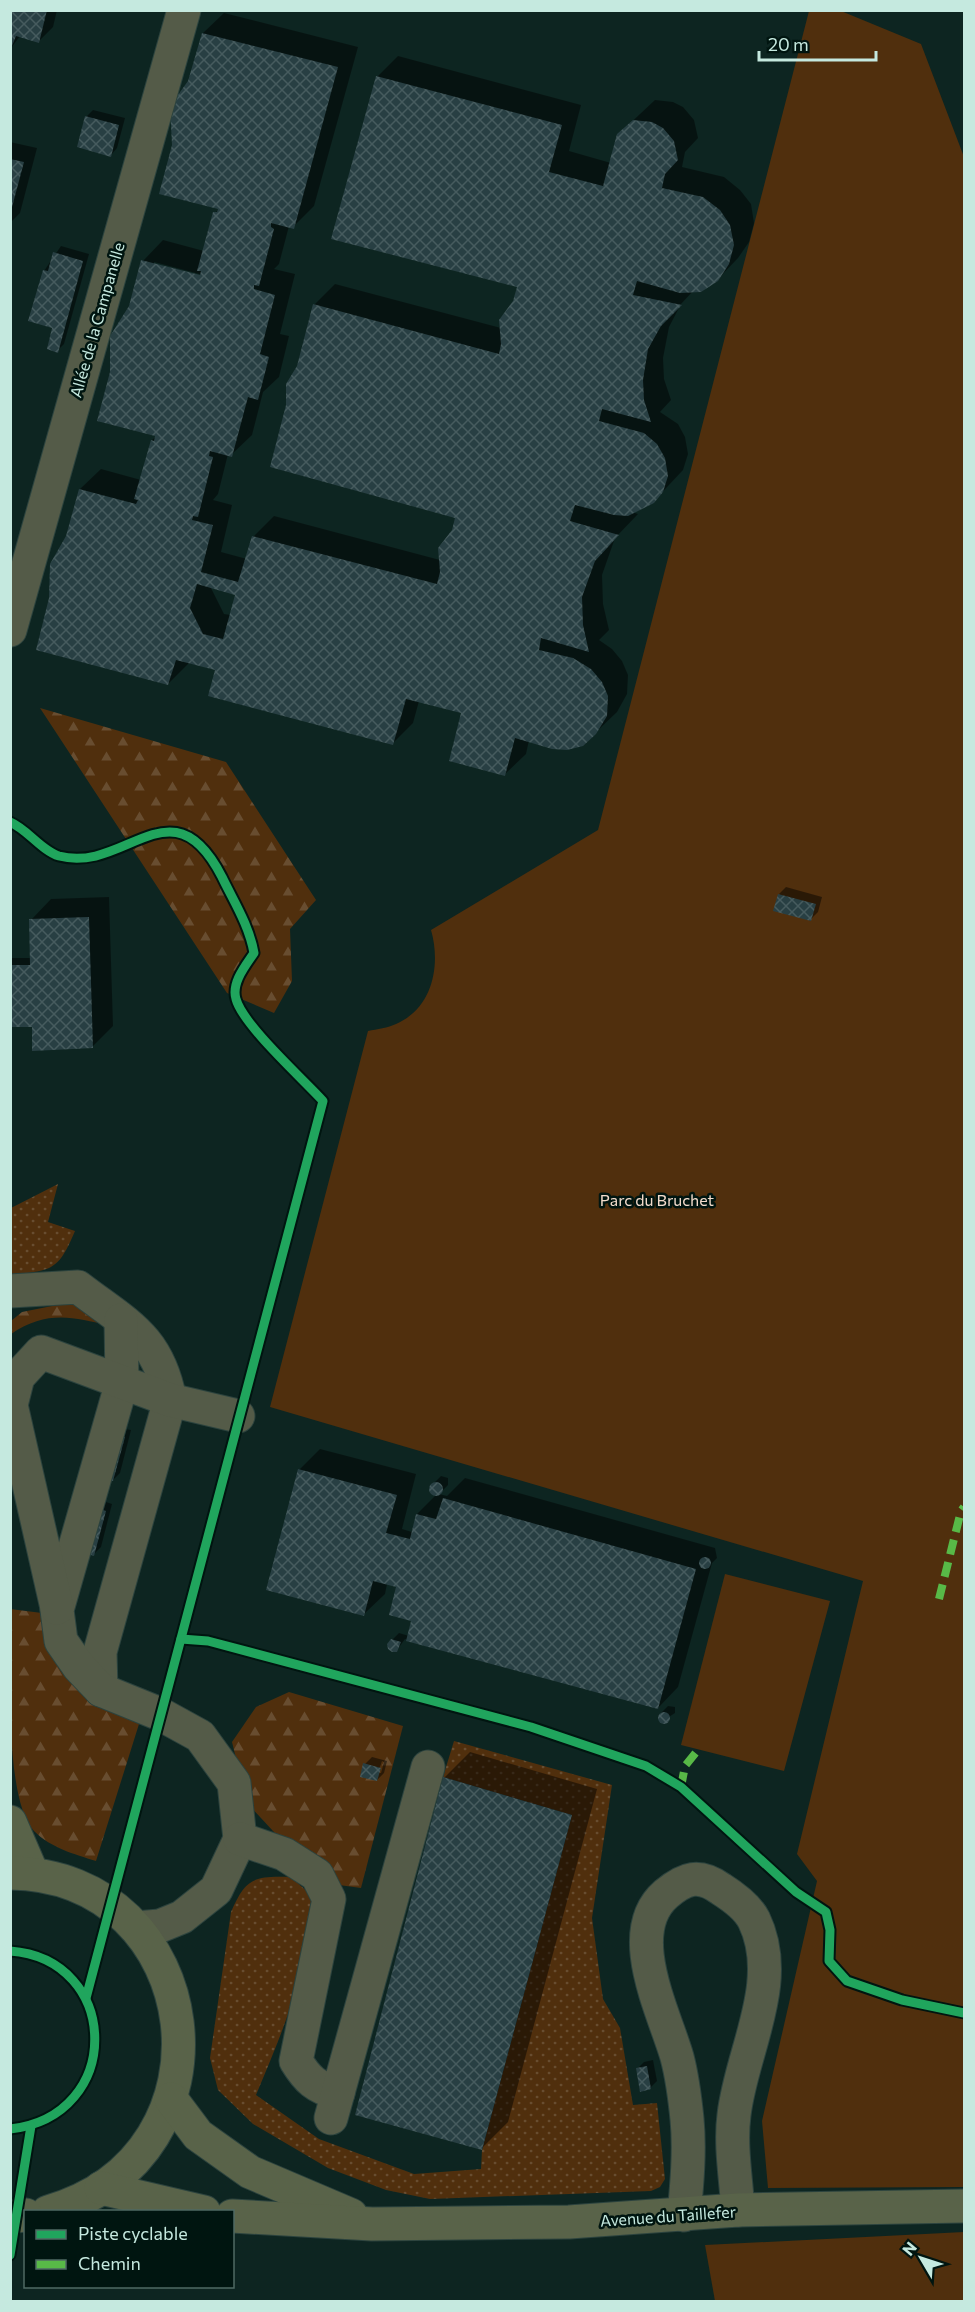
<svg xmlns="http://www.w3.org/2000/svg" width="975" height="2312" font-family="Commissioner,sans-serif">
<defs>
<pattern id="grass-dots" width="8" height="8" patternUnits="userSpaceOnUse" patternTransform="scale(1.5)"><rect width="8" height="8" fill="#502f0d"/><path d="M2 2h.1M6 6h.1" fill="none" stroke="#684d30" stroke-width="1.8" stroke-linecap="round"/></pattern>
<pattern id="forest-firs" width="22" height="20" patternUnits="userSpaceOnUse" patternTransform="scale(1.5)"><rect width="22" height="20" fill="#502f0d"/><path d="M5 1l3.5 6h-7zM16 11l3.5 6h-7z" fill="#684d30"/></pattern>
<pattern id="building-cross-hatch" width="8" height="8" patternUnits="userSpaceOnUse" patternTransform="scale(1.5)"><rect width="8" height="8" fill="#283f43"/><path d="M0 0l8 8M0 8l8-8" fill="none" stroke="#465b5e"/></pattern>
</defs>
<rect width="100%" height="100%" fill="#0d2521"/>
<!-- grass -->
<g fill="url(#grass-dots)">
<path d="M58,1184l-10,38 27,9c-17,40 -22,39 -64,44v-67z"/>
<path d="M454,1741l158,44 -20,133 11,81 17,29 13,77 24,-2 8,76 -5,8 -9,4 -221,8 -44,-9 -58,-22 -75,-44 -35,-34 -8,-32 21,-146c15,-35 24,-36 60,-35l20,18c0,72 -28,135 -55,200l63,44 95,35 67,-5 1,-19 90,-335 -129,-38z"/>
</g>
<!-- forest -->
<g fill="url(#forest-firs)">
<polygon points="40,708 226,762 316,900 290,929 292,981 274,1013 227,993"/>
<path d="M67,1303l35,10 7,13c-37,-10 -64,-15 -98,8v-13l11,-9z"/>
<path d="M10,1609l40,5 37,80 52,30 -43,137c-22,-7 -45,-13 -62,-30 -31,-32 -23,-175 -24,-222z"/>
<polygon points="289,1692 403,1726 361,1888 339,1885 286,1845 247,1803 232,1742 256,1707"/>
</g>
<!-- green -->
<g fill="#502f0d">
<path d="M809,11h32l80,33 43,113v2030l-196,1 -6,-67 55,-240 -20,-27 66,-273 -593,-174 98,-376c9,-2 20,-3 28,-7 37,-16 45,-59 35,-94l167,-100z"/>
<polygon points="725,1574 830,1601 784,1771 681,1745"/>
<polygon points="964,2232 964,2301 715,2301 705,2245"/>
</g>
<!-- shadow -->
<g fill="#0007" fill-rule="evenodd">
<polygon points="10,10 57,10 53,27 39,41 20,36 11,48"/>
<path d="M224,13l134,34 -44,159 -21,21 -4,-1 -10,38 -5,5 21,5 -15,60 9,2 -10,41 -16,15 -11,43 -21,20 -3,-1 -10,40 -5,6 19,5 -11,47 26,7 6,-22 21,-21 166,44 13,-29 4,-14 -158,-150 15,-62 21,-21 166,44 13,-26 5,-16 -142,-209 21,-21 183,49 -12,46 42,12 7,-28 22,-21 15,-14 18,2 10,5 11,13 4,18 -13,14 -3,15 42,10 16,13 11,14 3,19 -5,19 -11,16 -21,22 -23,10 -13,14 -12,23 -6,31 1,21 7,21 -11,12 18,12 7,13 3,17 -5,16 -30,32 -21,10 6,2 -23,24 -13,37 1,29 6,26 -10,10 13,9 10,12 6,14 -1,19 -10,18 -22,21 -66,7 -3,14 -21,20 -42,-62 -44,-11 -6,22 -21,21 -175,-75 -28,-6 -21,21 -101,-147 13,-48 21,-20 40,11 11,-40 6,-5 -28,-128 13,-46 20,-21 41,11 11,-38 5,-5 -30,-127 13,-48zM154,262l53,14v3l-53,-14zM210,586l27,8 -6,21 -7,-1z"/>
<polygon points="93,110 125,118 117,148 111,155 86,117"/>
<polygon points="10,142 37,148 20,213 10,223"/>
<polygon points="61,246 89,254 64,344 57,351 44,271"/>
<polygon points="786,887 822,897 818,912 811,919 779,894"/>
<polygon points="109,897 113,1026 92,1047 33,1025 10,1026 10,958 31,958 31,920 51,899"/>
<polygon points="125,1429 131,1430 120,1473 113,1480"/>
<polygon points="320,1449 416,1474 402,1529 412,1532 417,1514 437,1494 431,1491 434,1483 441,1476 448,1478 448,1485 439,1494 447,1496 465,1478 715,1548 717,1558 712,1563 678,1687 658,1708 405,1639 397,1650 392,1640 399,1633 409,1636 412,1620 403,1568 387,1584 385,1594 364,1614 299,1470"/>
<polygon points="106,1502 112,1504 101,1547 94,1554 99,1509"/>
<polygon points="668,1706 675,1707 675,1713 661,1722 661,1713"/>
<polygon points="470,1752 597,1789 508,2122 482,2148 444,1778"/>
<path d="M372,1757l15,4 -3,12 -7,7 -12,-16zM382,1761l2,1 -3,11h-3z"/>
<polygon points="653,2060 657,2081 650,2088 637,2069 644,2062"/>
</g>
<!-- building -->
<g fill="url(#building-cross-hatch)" fill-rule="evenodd">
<polygon points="10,10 47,10 39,43 16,36 10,51"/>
<path d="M202,33l136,34 -44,162 -23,-6v4l3,2 -15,57 -5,-1v4l21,6 -15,59 9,3 -11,43 -10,-3 -16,60 -22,-6 -1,5 4,1 -15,60 -5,-1 -1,4 21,5 -12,47 37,10 14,-46 185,48 3,-12 -2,-24 14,-18 3,-12 -185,-51 16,-62v-21l11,-18 16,-62 186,50 2,-10 -2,-24 14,-19 4,-14 -186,-48 45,-163 186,49 -13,47 54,14 14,-52 16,-14 19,2 11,6 11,13 4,19 -13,14 -3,14 41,9 17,13 10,15 4,20 -5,19 -11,17 -17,11 -21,1 -43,-12 -4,14 49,10 -21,21 -13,23 -5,31 1,20 7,22 -49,-13 -3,12 45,12 13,11 8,14 3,18 -5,16 -9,11 -26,13 -14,-1 -39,-10 -5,16 49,14 -24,26 -13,36 1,28 6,27 -48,-14 -2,12 34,8 18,11 11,13 6,14 -1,20 -11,18 -13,12 -16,4 -15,-1 -37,-11 -10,38 -56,-15 12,-48 -55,-14 -13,46 -185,-49 7,-26 -39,-10 -8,25 -132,-35 13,-52 1,-34 16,-28 13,-47 57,15 2,-4 -4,-1 17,-59 3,1 1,-5 -58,-15 13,-49v-36l19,-30 12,-46 59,15 1,-4h-4l16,-59h4l1,-3 -59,-15 13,-49 -2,-39 18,-25zM197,584l38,11 -12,44 -20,-5 -13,-26z"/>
<polygon points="85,116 119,125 111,157 77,147"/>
<polygon points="10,159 24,162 11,211 10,210"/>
<polygon points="53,252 83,261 58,353 47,349 52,328 28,321 43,270 48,271"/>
<polygon points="778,894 816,904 811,921 773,911"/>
<polygon points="89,917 93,1048 32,1051 32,1027 10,1027 10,965 30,965 29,919"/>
<polygon points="117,1435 125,1437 113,1481 105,1479"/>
<polygon points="298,1469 397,1495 386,1533 410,1539 416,1514 436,1519 443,1498 696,1569 658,1709 406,1641 411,1621 389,1615 396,1587 373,1581 364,1616 266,1590"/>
<circle cx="436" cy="1489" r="7"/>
<polygon points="97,1508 106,1511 94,1556 85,1553"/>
<circle cx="705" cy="1563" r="6"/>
<polygon points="391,1639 401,1642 397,1652 392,1652 388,1649 387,1644"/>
<circle cx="664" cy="1718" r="6"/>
<polygon points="363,1763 381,1768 377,1781 360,1777"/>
<polygon points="443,1777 572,1815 482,2150 355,2115"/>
<polygon points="647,2066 651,2089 640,2092 636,2068"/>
</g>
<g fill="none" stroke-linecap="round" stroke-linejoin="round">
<defs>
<g id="minor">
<polyline points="10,630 184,10"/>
<path d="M10,1291l68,-4c48,37 80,49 92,113l-70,252 1,38"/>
<polyline points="121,1320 122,1382 57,1610 61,1641 79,1667 101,1690 160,1714 200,1736 234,1783 240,1839 216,1890 182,1917 160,1926 136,1928"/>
<polyline points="57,1608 11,1405 18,1377 41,1352 170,1400 238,1416"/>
<path d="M240,1839l44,15 33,21 12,24 -33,162c11,18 20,27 42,32"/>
<polyline points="331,2118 428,1767"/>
<path d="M684,2215c3,-31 6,-65 3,-96 -2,-20 -5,-43 -10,-62 -13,-45 -55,-125 -11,-163 19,-16 33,-21 55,-5 11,7 27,19 33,31 30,62 -13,132 -20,195 -4,30 2,64 4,95"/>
</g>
<g id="major">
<polyline points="10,1822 32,1873"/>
<path d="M10,1873c198,2 235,283 38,339"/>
<polyline points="171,2099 198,2135 250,2172 351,2215"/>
<polyline points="101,2188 204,2212"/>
<polyline points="232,2216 372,2224 569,2222 738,2210 964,2206"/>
<polyline points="10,2217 26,2215"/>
</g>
</defs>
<!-- minor casing -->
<use href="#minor" stroke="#2c433e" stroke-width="35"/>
<!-- major casing -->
<use href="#major" stroke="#2c433e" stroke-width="35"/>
<!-- minor -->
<use href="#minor" stroke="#545b48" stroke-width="33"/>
<!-- major -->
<use href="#major" stroke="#596349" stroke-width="33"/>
<!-- quiet -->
<g stroke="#58b947" stroke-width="8" stroke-dasharray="15 8" stroke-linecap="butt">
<polyline points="939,1599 961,1511 964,1507"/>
<polyline points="681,1787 685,1766 698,1750"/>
</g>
<defs>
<g id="cycleway">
<path d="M10,822c17,7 32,29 49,34 67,18 113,-77 163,21 12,25 27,48 32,76 -8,12 -23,30 -18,46 7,26 66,79 87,102l-237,897"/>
<polyline points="181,1639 208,1641 531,1727 646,1766 681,1787 796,1892 826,1912 830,1930 829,1961 847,1981 902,2000 964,2013"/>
<path d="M10,1951c111,8 115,165 0,178"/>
<polyline points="10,2255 31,2126"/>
</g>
</defs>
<!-- cycleway casing -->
<use href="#cycleway" stroke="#001510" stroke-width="13"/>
<!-- cycleway -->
<use href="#cycleway" stroke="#20a55d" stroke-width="9"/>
</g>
<g text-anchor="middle" stroke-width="5" stroke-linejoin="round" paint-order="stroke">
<!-- street labels -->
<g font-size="16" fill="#c5e9df" stroke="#001510">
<text transform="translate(97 320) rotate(-74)" y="6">Allée de la Campanelle</text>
<text transform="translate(668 2216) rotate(-4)" y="6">Avenue du Taillefer</text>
</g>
<!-- park labels -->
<g font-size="16" fill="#f3dccc" stroke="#001510">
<text x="657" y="1206">Parc du Bruchet</text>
</g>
</g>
<!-- border -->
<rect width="975" height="2312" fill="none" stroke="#c5e9df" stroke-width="24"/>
<!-- legend -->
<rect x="24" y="2210" width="210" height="78" fill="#001510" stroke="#4f6a63" stroke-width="1.5"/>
<rect x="36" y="2230" width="30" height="9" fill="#20a55d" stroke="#4f6a63" stroke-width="1.5"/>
<text x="78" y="2240" font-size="18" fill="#c5e9df">Piste cyclable</text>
<rect x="36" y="2260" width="30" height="9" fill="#58b947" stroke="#4f6a63" stroke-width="1.5"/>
<text x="78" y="2270" font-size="18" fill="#c5e9df">Chemin</text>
<!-- north arrow -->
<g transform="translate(921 2258) rotate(309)" stroke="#001510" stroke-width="4.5" paint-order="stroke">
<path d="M0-4.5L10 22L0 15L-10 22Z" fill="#c5e9df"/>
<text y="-9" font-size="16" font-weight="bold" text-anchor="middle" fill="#c5e9df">N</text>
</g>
<!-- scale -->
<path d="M759 51v9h117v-9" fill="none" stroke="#c5e9df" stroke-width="3"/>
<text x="768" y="51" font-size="18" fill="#c5e9df" stroke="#001510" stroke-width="4.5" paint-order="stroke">20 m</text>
</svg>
